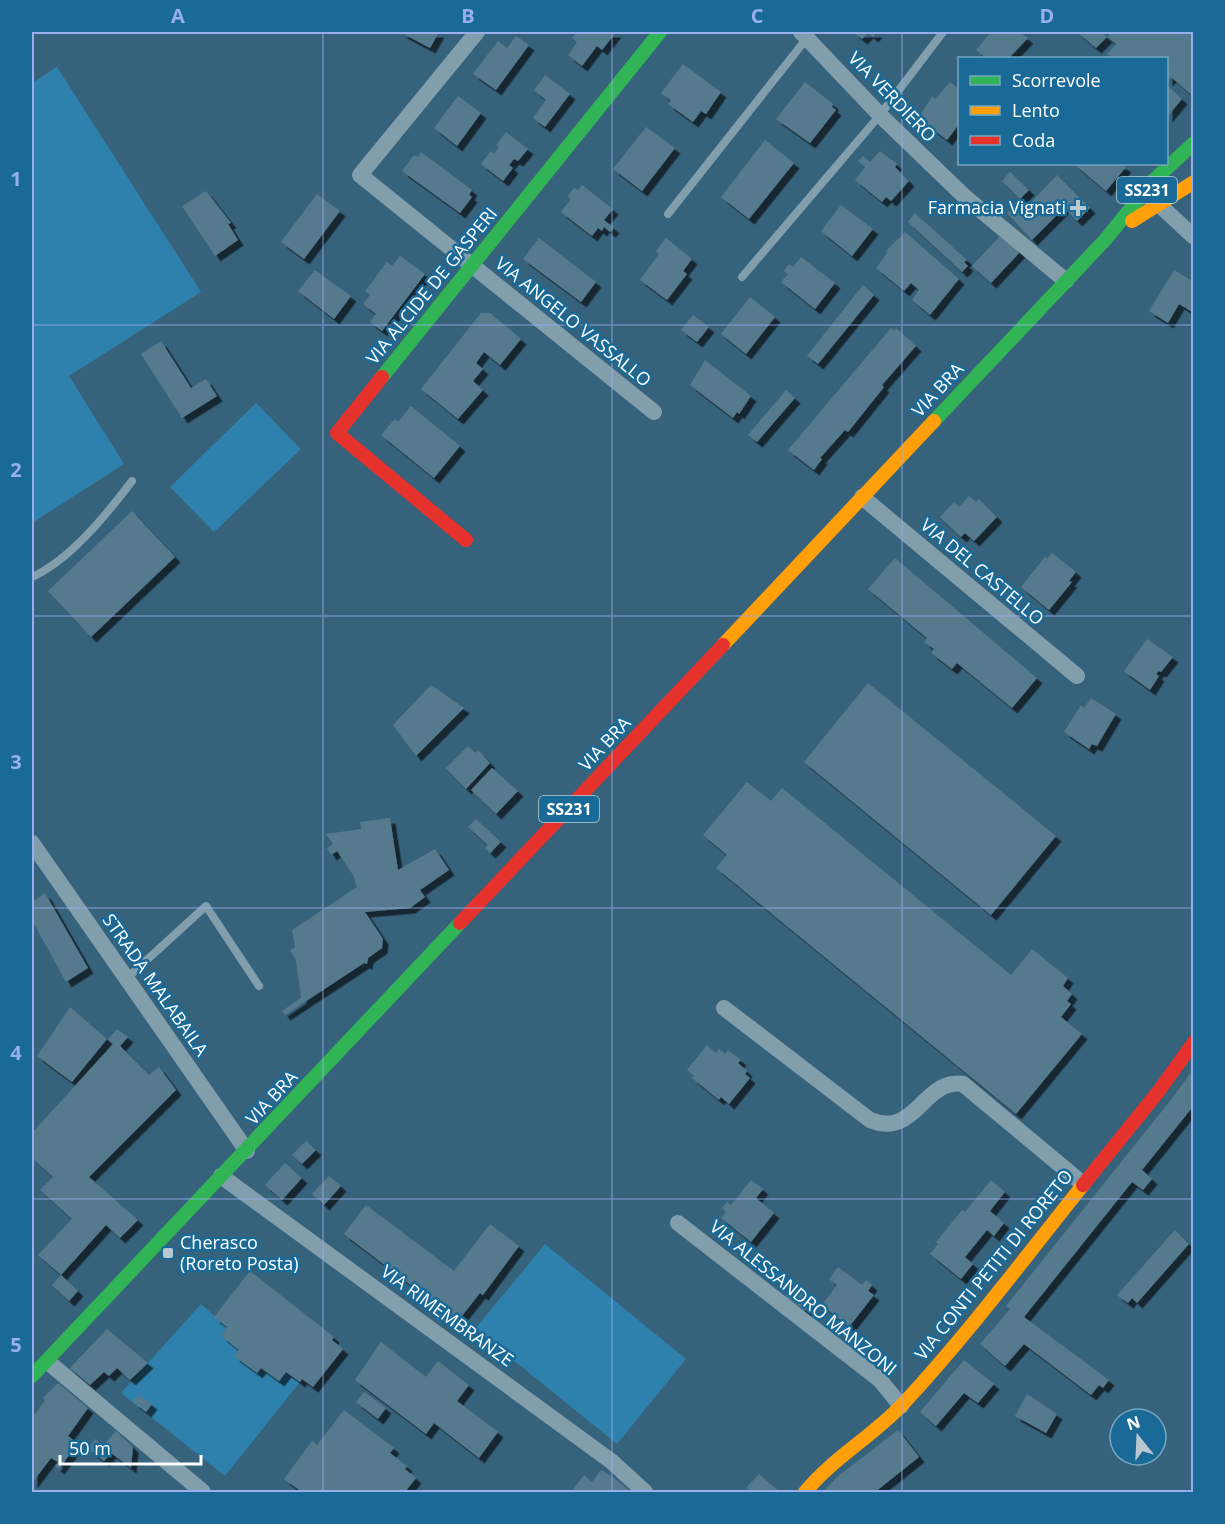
<svg xmlns="http://www.w3.org/2000/svg" width="1225" height="1524" font-family="'Open Sans',sans-serif">
<defs>
<filter id="shadow"><feDropShadow dx="5.5" dy="5.5" stdDeviation="0" flood-color="#0009"/></filter>
</defs>
<rect width="100%" height="100%" fill="#37627b"/>
<!-- green -->
<g fill="#2f81ad">
<polygon points="57,67 201,292 69,376 124,464 32,523 32,83"/>
<polygon points="256,403 301,449 214,532 170,487"/>
<polygon points="545,1244 686,1359 617,1444 475,1329"/>
<polygon points="201,1304 227,1327 221,1336 239,1350 235,1356 256,1373 261,1368 278,1381 286,1372 300,1382 225,1476 121,1393"/>
</g>
<!-- building -->
<g fill="#577a8d" filter="url(#shadow)">
<polygon points="400,32 439,32 430,48"/>
<polygon points="577,32 616,32 602,50 597,46 582,66 568,55 577,42 572,38"/>
<polygon points="853,32 877,32 873,37 868,33 862,39"/>
<polygon points="991,32 1019,32 1028,38 1009,58 986,58 976,50"/>
<polygon points="1077,32 1101,32 1107,37 1096,48"/>
<polygon points="1112,32 1194,32 1194,97 1171,77 1167,81 1167,58 1112,58 1107,54 1116,44 1107,36"/>
<polygon points="516,36 529,45 496,90 473,74 498,41 507,48"/>
<polygon points="683,64 721,92 706,114 701,111 693,122 668,104 671,101 661,93"/>
<polygon points="545,75 570,94 545,127 533,118 546,100 534,90"/>
<polygon points="805,82 833,104 832,107 836,110 810,143 776,119"/>
<polygon points="950,82 960,90 960,123 947,140 918,118 932,97 935,99"/>
<polygon points="1167,85 1182,99 1167,117"/>
<polygon points="458,96 481,113 457,146 434,128"/>
<polygon points="646,127 675,148 642,191 613,169"/>
<polygon points="506,132 528,149 518,161 514,159 509,165 513,168 503,181 481,164 491,151 494,154 499,147 496,145"/>
<polygon points="765,140 794,163 749,219 721,197"/>
<polygon points="880,151 897,164 895,167 909,181 891,201 886,197 882,202 855,180 865,167 858,161 863,156 870,162"/>
<polygon points="421,152 472,190 469,195 472,197 460,213 402,171 414,155 418,157"/>
<polygon points="1074,164 1121,164 1126,167 1106,191"/>
<polygon points="1010,172 1029,190 1020,199 1002,181"/>
<polygon points="1057,175 1090,208 1077,221 1064,208 1032,240 1007,213 1016,204 1023,211"/>
<polygon points="582,185 613,209 604,220 614,228 610,232 604,227 602,231 598,228 592,236 561,212 571,199 568,196 574,188 578,190"/>
<polygon points="206,191 231,223 228,224 238,240 215,256 182,206"/>
<polygon points="317,194 340,211 304,259 281,242"/>
<polygon points="841,205 873,229 852,256 821,231"/>
<polygon points="915,213 967,260 964,262 968,266 962,272 908,222"/>
<polygon points="905,232 959,279 930,315 912,300 919,290 911,283 904,291 876,268 888,252 886,251"/>
<polygon points="1001,235 1020,252 991,283 972,266"/>
<polygon points="539,238 596,282 581,302 523,259"/>
<polygon points="666,238 692,259 683,271 687,274 667,300 640,280 659,254 656,251"/>
<polygon points="400,256 425,274 382,331 370,322 376,314 363,304 370,295 365,291 387,262 392,266"/>
<polygon points="801,257 835,283 815,309 781,282 788,274 784,271 789,264 793,267"/>
<polygon points="315,270 351,296 334,319 298,291"/>
<polygon points="1174,270 1194,282 1194,313 1179,304 1168,323 1149,311"/>
<polygon points="863,285 874,295 818,364 807,356"/>
<polygon points="750,297 775,317 746,354 721,334"/>
<polygon points="481,313 490,313 521,339 500,365 484,352 476,363 483,369 473,381 483,390 458,419 421,389"/>
<polygon points="693,315 709,327 697,342 681,330"/>
<polygon points="891,328 894,331 896,328 916,346 882,385 884,387 848,432 845,430 820,458 822,459 814,470 788,450"/>
<polygon points="161,341 191,388 206,379 217,396 182,418 141,354"/>
<polygon points="705,360 751,396 739,414 737,412 733,418 690,385"/>
<polygon points="786,390 795,398 757,442 748,435"/>
<polygon points="411,406 460,446 434,478 381,435 394,420 399,421"/>
<polygon points="969,496 976,502 979,499 997,517 974,541 965,533 961,537 940,517 954,502 959,507"/>
<polygon points="132,511 175,557 91,637 48,591"/>
<polygon points="1052,553 1076,572 1069,581 1072,582 1049,610 1021,587 1045,557 1047,558"/>
<polygon points="895,558 1037,678 1012,708 957,663 952,669 931,653 934,649 924,642 927,638 868,589"/>
<polygon points="1147,639 1173,657 1161,672 1159,671 1156,674 1159,676 1150,690 1124,671"/>
<polygon points="868,683 1056,836 991,915 804,762"/>
<polygon points="431,685 464,708 416,756 393,725"/>
<polygon points="1091,698 1116,714 1097,746 1092,744 1089,749 1064,732 1081,705 1084,708"/>
<polygon points="468,746 476,753 478,750 490,763 466,789 446,768"/>
<polygon points="492,768 518,791 496,814 471,790"/>
<polygon points="747,782 771,801 782,788 1011,975 1032,949 1068,978 1063,986 1072,994 1067,1001 1071,1004 1061,1017 1082,1034 1016,1114 716,868 727,855 703,835"/>
<polygon points="390,818 398,870 435,849 449,870 420,890 425,897 410,908 365,912 383,939 382,948 368,958 367,964 364,963 285,1015 282,1011 301,998 296,960 290,950 295,947 292,930 357,887 353,875 337,851 331,855 327,848 333,844 326,834 361,829 360,822"/>
<polygon points="476,819 501,842 490,853 485,848 488,845 468,827"/>
<polygon points="45,893 88,968 66,982 32,920 32,902"/>
<polygon points="70,1007 107,1039 72,1082 37,1056"/>
<polygon points="117,1029 128,1037 120,1046 149,1075 159,1067 176,1090 89,1177 138,1220 120,1238 106,1225 61,1275 38,1255 72,1219 40,1190 53,1177 32,1158 32,1133 113,1044 108,1039"/>
<polygon points="707,1045 716,1053 719,1049 725,1054 728,1050 741,1060 738,1063 747,1071 745,1074 750,1078 729,1104 721,1097 719,1100 692,1078 694,1076 687,1070"/>
<polygon points="1194,1068 1194,1111 1191,1109 1142,1170 1152,1179 1143,1190 1132,1182 1024,1317 1109,1380 1103,1388 1099,1385 1091,1395 1024,1344 1005,1366 980,1344 1010,1309 1006,1306 1174,1096"/>
<polygon points="306,1141 316,1150 302,1164 292,1155"/>
<polygon points="285,1163 302,1178 282,1200 265,1185"/>
<polygon points="329,1176 341,1186 324,1205 312,1194"/>
<polygon points="751,1180 763,1189 756,1198 774,1213 751,1242 721,1218 726,1212 722,1208 727,1202 731,1205"/>
<polygon points="991,1180 1005,1192 990,1211 1004,1223 994,1236 987,1230 965,1257 973,1264 961,1279 930,1254 938,1244 936,1242 962,1210 965,1212"/>
<polygon points="366,1205 454,1271 490,1224 519,1246 483,1295 480,1293 458,1321 344,1234"/>
<polygon points="1175,1230 1189,1244 1137,1303 1132,1298 1128,1303 1117,1295"/>
<polygon points="838,1267 862,1285 866,1280 872,1285 868,1291 874,1295 849,1327 822,1305 837,1285 829,1279"/>
<polygon points="250,1271 334,1337 332,1340 343,1349 313,1387 302,1379 300,1382 286,1372 279,1381 261,1368 257,1373 234,1356 239,1350 221,1336 227,1327 214,1317"/>
<polygon points="61,1275 78,1291 69,1301 52,1285"/>
<polygon points="795,1284 815,1299 805,1311 785,1296"/>
<polygon points="107,1329 148,1363 130,1380 117,1368 109,1376 104,1372 90,1385 70,1368"/>
<polygon points="381,1342 426,1377 438,1361 469,1385 457,1401 498,1432 479,1458 434,1423 426,1434 355,1380"/>
<polygon points="964,1360 994,1384 978,1403 964,1393 936,1426 920,1412"/>
<polygon points="58,1383 88,1408 68,1436 77,1443 70,1454 59,1469 55,1466 58,1462 51,1458 32,1483 32,1418 45,1400 43,1398"/>
<polygon points="364,1392 386,1408 378,1419 356,1402"/>
<polygon points="1027,1394 1057,1414 1046,1433 1015,1416"/>
<polygon points="139,1395 152,1404 146,1412 133,1402"/>
<polygon points="344,1410 394,1448 390,1453 407,1466 405,1469 416,1478 405,1492 302,1492 284,1479 312,1441 317,1445"/>
<polygon points="898,1430 919,1457 875,1492 823,1492 837,1477"/>
<polygon points="116,1431 133,1447 131,1468 111,1453 104,1461 88,1449 95,1439 103,1446"/>
<polygon points="601,1470 613,1477 631,1492 571,1492 584,1475 592,1482"/>
<polygon points="759,1474 780,1492 752,1492 746,1488"/>
</g>
<g fill="none" stroke-linecap="round" stroke-linejoin="round">
<!-- lane -->
<g stroke="#819ead" stroke-width="8">
<polyline points="668,214 807,38"/>
<polyline points="742,277 880,115 943,32"/>
<path d="M32,577c38,-17 75,-63 100,-96"/>
<polyline points="127,978 206,906 259,986"/>
</g>
<!-- street -->
<g stroke="#819ead" stroke-width="16">
<polyline points="477,32 360,175 654,412"/>
<polyline points="801,32 880,115 965,197 1066,281"/>
<polyline points="1153,199 1194,237"/>
<polyline points="862,497 1077,676"/>
<polyline points="32,843 247,1151"/>
<path d="M724,1008l146,112c46,19 53,-42 93,-36l120,100"/>
<polyline points="221,1176 611,1461 645,1492"/>
<polyline points="678,1223 880,1380 901,1406"/>
<polyline points="48,1362 203,1492"/>
</g>
<!-- fast -->
<g stroke="#30b455" stroke-width="14">
<polyline points="382,377 660,32"/>
<polyline points="934,421 1105,240 1153,181 1194,143"/>
<polyline points="32,1376 460,923"/>
</g>
<!-- slow -->
<g stroke="#ff9f0a" stroke-width="14">
<polyline points="1132,221 1194,182"/>
<polyline points="723,645 934,421"/>
<path d="M805,1492c29,-35 68,-56 98,-88 64,-69 121,-145 180,-219"/>
</g>
<!-- jam -->
<g stroke="#e5322d" stroke-width="14">
<polyline points="382,377 337,433 466,540"/>
<polyline points="460,923 723,645"/>
<polyline points="1083,1185 1158,1092 1194,1042"/>
</g>
</g>
<!-- grid -->
<path fill="none" stroke="#99afed" stroke-width="1.5" stroke-opacity="0.55" d="M323,32v1460M612,32v1460M902,32v1460M32,325h1162M32,616h1162M32,908h1162M32,1199h1162"/>
<!-- markers -->
<g fill="#b9c8d1" stroke="#1a6a98" stroke-width="2">
<path d="M1075 199h6v6h6v6h-6v6h-6v-6h-6v-6h6z"/>
<rect x="162" y="1247" width="12" height="12" rx="3"/>
</g>
<g text-anchor="middle" stroke-width="5" stroke-linejoin="round" paint-order="stroke">
<!-- shield labels -->
<g fill="#1a6a98" stroke="#bad2e0" stroke-width="1.5">
<rect x="1117" y="177" width="60" height="26" rx="4.5"/>
<rect x="539" y="796" width="60" height="26" rx="4.5"/>
</g>
<g font-size="16" font-weight="bold" fill="#fff">
<text x="1147" y="196">SS231</text>
<text x="569" y="815">SS231</text>
</g>
<!-- street labels -->
<g font-size="18" fill="#fff" stroke="#1a6a98">
<text transform="translate(892 97) rotate(46)" y="6">VIA VERDIERO</text>
<text transform="translate(432 286) rotate(-51)" y="6">VIA ALCIDE DE GASPERI</text>
<text transform="translate(573 322) rotate(39)" y="6">VIA ANGELO VASSALLO</text>
<text transform="translate(938 390) rotate(-47)" y="6">VIA BRA</text>
<text transform="translate(982 572) rotate(40)" y="6">VIA DEL CASTELLO</text>
<text transform="translate(605 744) rotate(-47)" y="6">VIA BRA</text>
<text transform="translate(155 985) rotate(55)" y="6">STRADA MALABAILA</text>
<text transform="translate(272 1098) rotate(-47)" y="6">VIA BRA</text>
<text transform="translate(994 1265) rotate(-51)" y="6">VIA CONTI PETITI DI RORETO</text>
<text transform="translate(803 1298) rotate(39)" y="6">VIA ALESSANDRO MANZONI</text>
<text transform="translate(447 1316) rotate(36)" y="6">VIA RIMEMBRANZE</text>
</g>
<!-- poi labels -->
<g font-size="18" fill="#fff" stroke="#1a6a98" text-anchor="end">
<text x="1066" y="214">Farmacia Vignati</text>
<text x="180" y="1249" text-anchor="start">Cherasco<tspan x="180" dy="21">(Roreto Posta)</tspan></text>
</g>
</g>
<!-- border -->
<rect width="1225" height="1524" fill="none" stroke="#1a6a98" stroke-width="66"/>
<!-- legend -->
<rect x="958" y="57" width="210" height="108" fill="#1a6a98" stroke="#76a6c1" stroke-width="1.5"/>
<rect x="970" y="76" width="30" height="9" fill="#30b455" stroke="#76a6c1" stroke-width="1.5"/>
<text x="1012" y="87" font-size="18" fill="#ffffff">Scorrevole</text>
<rect x="970" y="106" width="30" height="9" fill="#ff9f0a" stroke="#76a6c1" stroke-width="1.5"/>
<text x="1012" y="117" font-size="18" fill="#ffffff">Lento</text>
<rect x="970" y="136" width="30" height="9" fill="#e5322d" stroke="#76a6c1" stroke-width="1.5"/>
<text x="1012" y="147" font-size="18" fill="#ffffff">Coda</text>
<!-- north arrow -->
<g transform="translate(1138 1437) rotate(342)"><circle r="28" fill="#1a6a98" stroke="#76a6c1" stroke-width="1.5"/>
<path d="M0-4.5L10 22L0 15L-10 22Z" fill="#b9c8d1"/>
<text y="-9" font-size="16" font-weight="bold" text-anchor="middle" fill="#ffffff">N</text>
</g>
<!-- scale -->
<path d="M60 1455v9h141v-9" fill="none" stroke="#ffffff" stroke-width="3"/>
<text x="69" y="1455" font-size="18" fill="#ffffff" stroke="#1a6a98" stroke-width="4.5" paint-order="stroke">50 m</text>
<rect x="33" y="33" width="1159" height="1458" fill="none" stroke="#99afed" stroke-width="2"/>
<g font-size="20" text-anchor="middle" font-weight="bold" fill="#99afed">
<text x="178" y="23">A</text>
<text x="468" y="23">B</text>
<text x="757" y="23">C</text>
<text x="1047" y="23">D</text>
<text x="16" y="186">1</text>
<text x="16" y="477">2</text>
<text x="16" y="769">3</text>
<text x="16" y="1060">4</text>
<text x="16" y="1352">5</text>
</g>
</svg>
